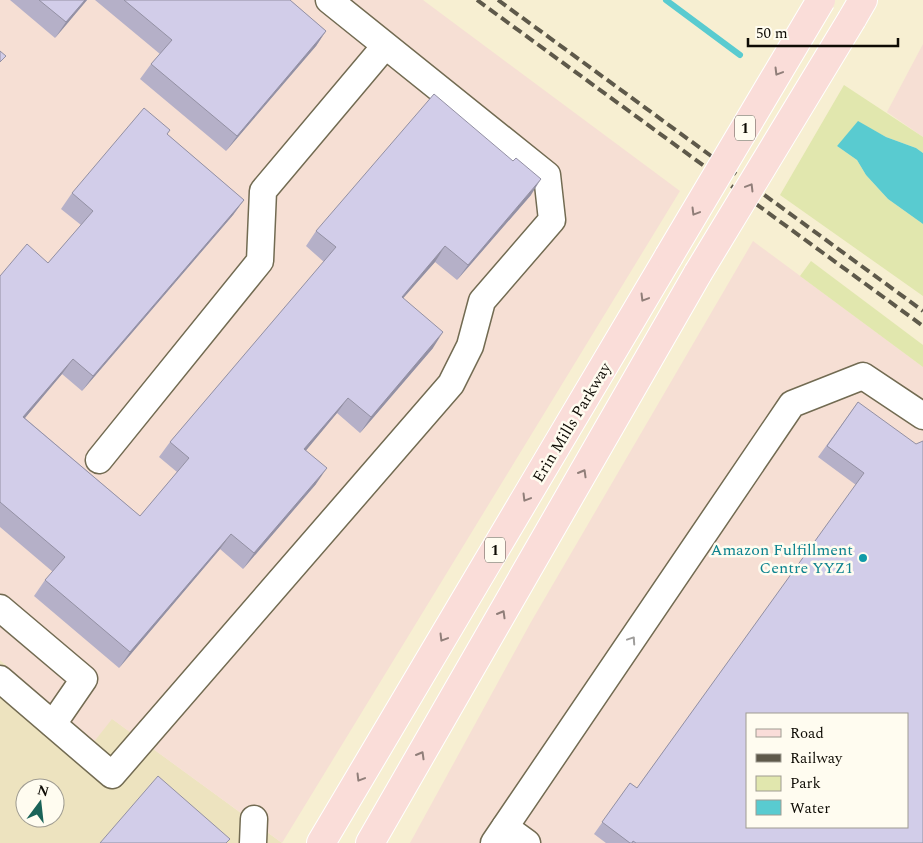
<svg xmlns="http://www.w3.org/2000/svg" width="923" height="843" font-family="Spectral,serif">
<rect width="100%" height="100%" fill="#f7efd2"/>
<!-- built -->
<path fill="#ede3bf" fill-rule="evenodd" d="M0,660l92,83 19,-25 171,125h-282zM25,788h30v30h-30z"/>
<!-- industrial -->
<g fill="#f6dfd4" fill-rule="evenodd">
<polygon points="0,0 423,0 680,191 282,843 112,719 93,743 0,660"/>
<polygon points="923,44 923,137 887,112"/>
<path d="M753,241l170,126v476h-513l121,-221zM747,714h160v113h-160z"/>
</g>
<!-- green -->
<g fill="#e1e7ae">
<polygon points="844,85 923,137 923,153 916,148 886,137 858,122 837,146 857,160 866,175 888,199 923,224 923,296 780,195"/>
<polygon points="811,261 923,345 923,367 800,276"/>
</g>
<!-- water -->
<polygon fill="#59cbd0" points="858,121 886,137 916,148 923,153 923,224 888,199 866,175 857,160 837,146"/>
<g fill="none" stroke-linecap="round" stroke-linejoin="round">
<!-- stream -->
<polyline stroke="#59cbd0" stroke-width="6" points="666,0 740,55"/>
<defs>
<g id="minor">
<polyline points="99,460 260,261 263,191 385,46"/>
<polyline points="0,608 84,679 53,724"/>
<polyline points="0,679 112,775 451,384 470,346 482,301 552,220 547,175 329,0"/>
<polyline points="505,827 527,843"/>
<polyline points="253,843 254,819"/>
<polyline points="494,843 792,404 863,376 923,416"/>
</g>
<g id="major">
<polyline points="852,19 863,0"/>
<polyline points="321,843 669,256"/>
<polyline points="370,843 698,273"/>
</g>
</defs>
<!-- minor casing -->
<use href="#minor" stroke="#726b52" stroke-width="29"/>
<!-- major casing -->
<use href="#major" stroke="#fff" stroke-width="30"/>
<!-- minor -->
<use href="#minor" stroke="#fff" stroke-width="26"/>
<!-- major -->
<use href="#major" stroke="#faddd9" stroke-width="28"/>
<!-- rail -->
<g stroke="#5e594a" stroke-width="4" stroke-dasharray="10 5" stroke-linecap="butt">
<polyline points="477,0 923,326"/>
<polyline points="498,0 923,311"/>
</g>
<defs>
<g id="major-bridge">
<polyline points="669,256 821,0"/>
<polyline points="698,273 852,19"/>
</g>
</defs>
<!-- major-bridge casing -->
<use href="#major-bridge" stroke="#fff" stroke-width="30" stroke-linecap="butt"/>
<!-- major-bridge -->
<use href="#major-bridge" stroke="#faddd9" stroke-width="28"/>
</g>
<!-- wall -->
<g fill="#b5b0c8">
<polygon points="10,0 87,0 55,38"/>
<polygon points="95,0 290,0 326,31 316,46 226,151 140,79 151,64 160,54"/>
<polygon points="170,130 167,134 244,200 233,215 82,391 62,374 25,418 140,516 177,472 159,457 170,442 324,262 306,246 316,231 531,195 457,280 435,262 403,298 433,348 360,433 337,413 306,450 316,484 243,569 220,549 119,668 34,596 45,580 53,572 0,527 0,276 48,263 81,225 61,209 72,193"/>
<polygon points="858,402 923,843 606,843 594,834 630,783 637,788 856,485 818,457"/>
</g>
<!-- shaded-wall -->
<g fill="#9390a3">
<polygon points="85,0 87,0 55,38 66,22"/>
<polygon points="326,31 316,46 226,151 237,136"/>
<polygon points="541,179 531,195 457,280 468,265"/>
<polygon points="244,200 233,215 82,391 93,376"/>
<polygon points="445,246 435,262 391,312 402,297"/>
<polygon points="443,332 433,348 360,433 371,417"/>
<polygon points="73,359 62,374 13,432 23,417"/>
<polygon points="348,398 337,413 294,465 304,449"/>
<polygon points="327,468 316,484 243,569 254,553"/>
<polygon points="231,534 220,549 119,668 130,652"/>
</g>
<!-- building -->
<g fill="#d2cde9" stroke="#9390a3" fill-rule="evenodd">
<polygon points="39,0 85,0 66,22"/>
<polygon points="124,0 290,0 326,31 237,136 151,64 172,40"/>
<polygon points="0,51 6,56 0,62"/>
<polygon points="434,94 513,161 516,158 541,179 468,265 445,246 402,297 443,332 371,417 348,398 304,449 327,468 254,553 231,534 130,652 45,580 65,557 0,502 0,276 27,244 48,263 93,211 72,193 144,108 170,130 167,134 244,200 93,376 73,359 23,417 140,516 189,458 170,442 336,247 316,231"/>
<path d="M858,402l58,42 7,-3v402h-287l-3,-2 -1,2h-2l-28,-21 28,-39 7,5 227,-315 -37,-27zM747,714h160v113h-160z"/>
<polygon points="158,776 230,839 226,843 100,843"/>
</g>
<!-- one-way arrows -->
<defs><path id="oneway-chevron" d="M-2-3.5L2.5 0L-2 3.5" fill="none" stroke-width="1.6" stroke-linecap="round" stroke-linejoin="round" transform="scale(1.25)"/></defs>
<g stroke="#907e79">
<use href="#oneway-chevron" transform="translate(778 72) rotate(121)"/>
<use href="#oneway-chevron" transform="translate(750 187) rotate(-59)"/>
<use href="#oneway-chevron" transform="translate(695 212) rotate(121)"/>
<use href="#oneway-chevron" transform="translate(644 298) rotate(121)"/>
<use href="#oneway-chevron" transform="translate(583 473) rotate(-60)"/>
<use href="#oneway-chevron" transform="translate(526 498) rotate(121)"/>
<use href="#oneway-chevron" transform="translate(502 614) rotate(-60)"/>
<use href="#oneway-chevron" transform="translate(443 638) rotate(121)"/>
<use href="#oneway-chevron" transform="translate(421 755) rotate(-60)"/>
<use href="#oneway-chevron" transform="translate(360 778) rotate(121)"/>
</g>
<use stroke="#9f9d9b" href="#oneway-chevron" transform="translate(632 640) rotate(-56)"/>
<!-- markers -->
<circle fill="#0f9aa8" stroke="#fffcf0" stroke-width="2" cx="863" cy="558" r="5"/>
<g text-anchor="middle" stroke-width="5" stroke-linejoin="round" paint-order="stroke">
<!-- shield labels -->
<g fill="#fffcf0" stroke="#56534b" stroke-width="1">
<rect x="735" y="115.5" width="20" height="25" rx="4"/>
<rect x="485" y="537.5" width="20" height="25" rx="4"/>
</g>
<g font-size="15" font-weight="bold" fill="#0e0b04">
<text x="745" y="133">1</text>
<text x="495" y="555">1</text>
</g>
<!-- street labels -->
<g font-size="16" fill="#0e0b04" stroke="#fffcf0">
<text transform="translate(571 422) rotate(-59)" y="6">Erin Mills Parkway</text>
</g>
<!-- culture labels -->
<g font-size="16" fill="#0d838f" stroke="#fffcf0" text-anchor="end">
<text x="853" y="555">Amazon Fulfillment<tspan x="853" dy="18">Centre YYZ1</tspan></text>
</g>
</g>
<!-- legend -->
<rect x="746" y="713" width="162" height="115" fill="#fffcf0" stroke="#9f9c92"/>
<rect x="756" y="729" width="25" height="8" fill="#faddd9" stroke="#9f9c92"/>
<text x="790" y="738" font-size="15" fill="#0e0b04">Road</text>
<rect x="756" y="754" width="25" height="8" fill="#5e594a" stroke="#9f9c92"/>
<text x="790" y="763" font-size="15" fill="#0e0b04">Railway</text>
<rect x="756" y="776" width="25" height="15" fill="#e1e7ae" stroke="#9f9c92"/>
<text x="790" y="788" font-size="15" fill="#0e0b04">Park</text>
<rect x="756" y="800" width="25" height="15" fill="#59cbd0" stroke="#9f9c92"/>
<text x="790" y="813" font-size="15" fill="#0e0b04">Water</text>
<!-- north arrow -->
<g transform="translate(40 803) rotate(15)"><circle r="24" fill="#fffcf0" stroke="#9f9c92"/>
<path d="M0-4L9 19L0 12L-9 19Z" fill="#1a6358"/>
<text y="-8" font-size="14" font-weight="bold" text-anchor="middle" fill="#0e0b04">N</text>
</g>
<!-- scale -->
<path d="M748 38v8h150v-8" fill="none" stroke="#0e0b04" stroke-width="2.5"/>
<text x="756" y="38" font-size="15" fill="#0e0b04" stroke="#fffcf0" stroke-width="4" paint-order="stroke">50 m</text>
</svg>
